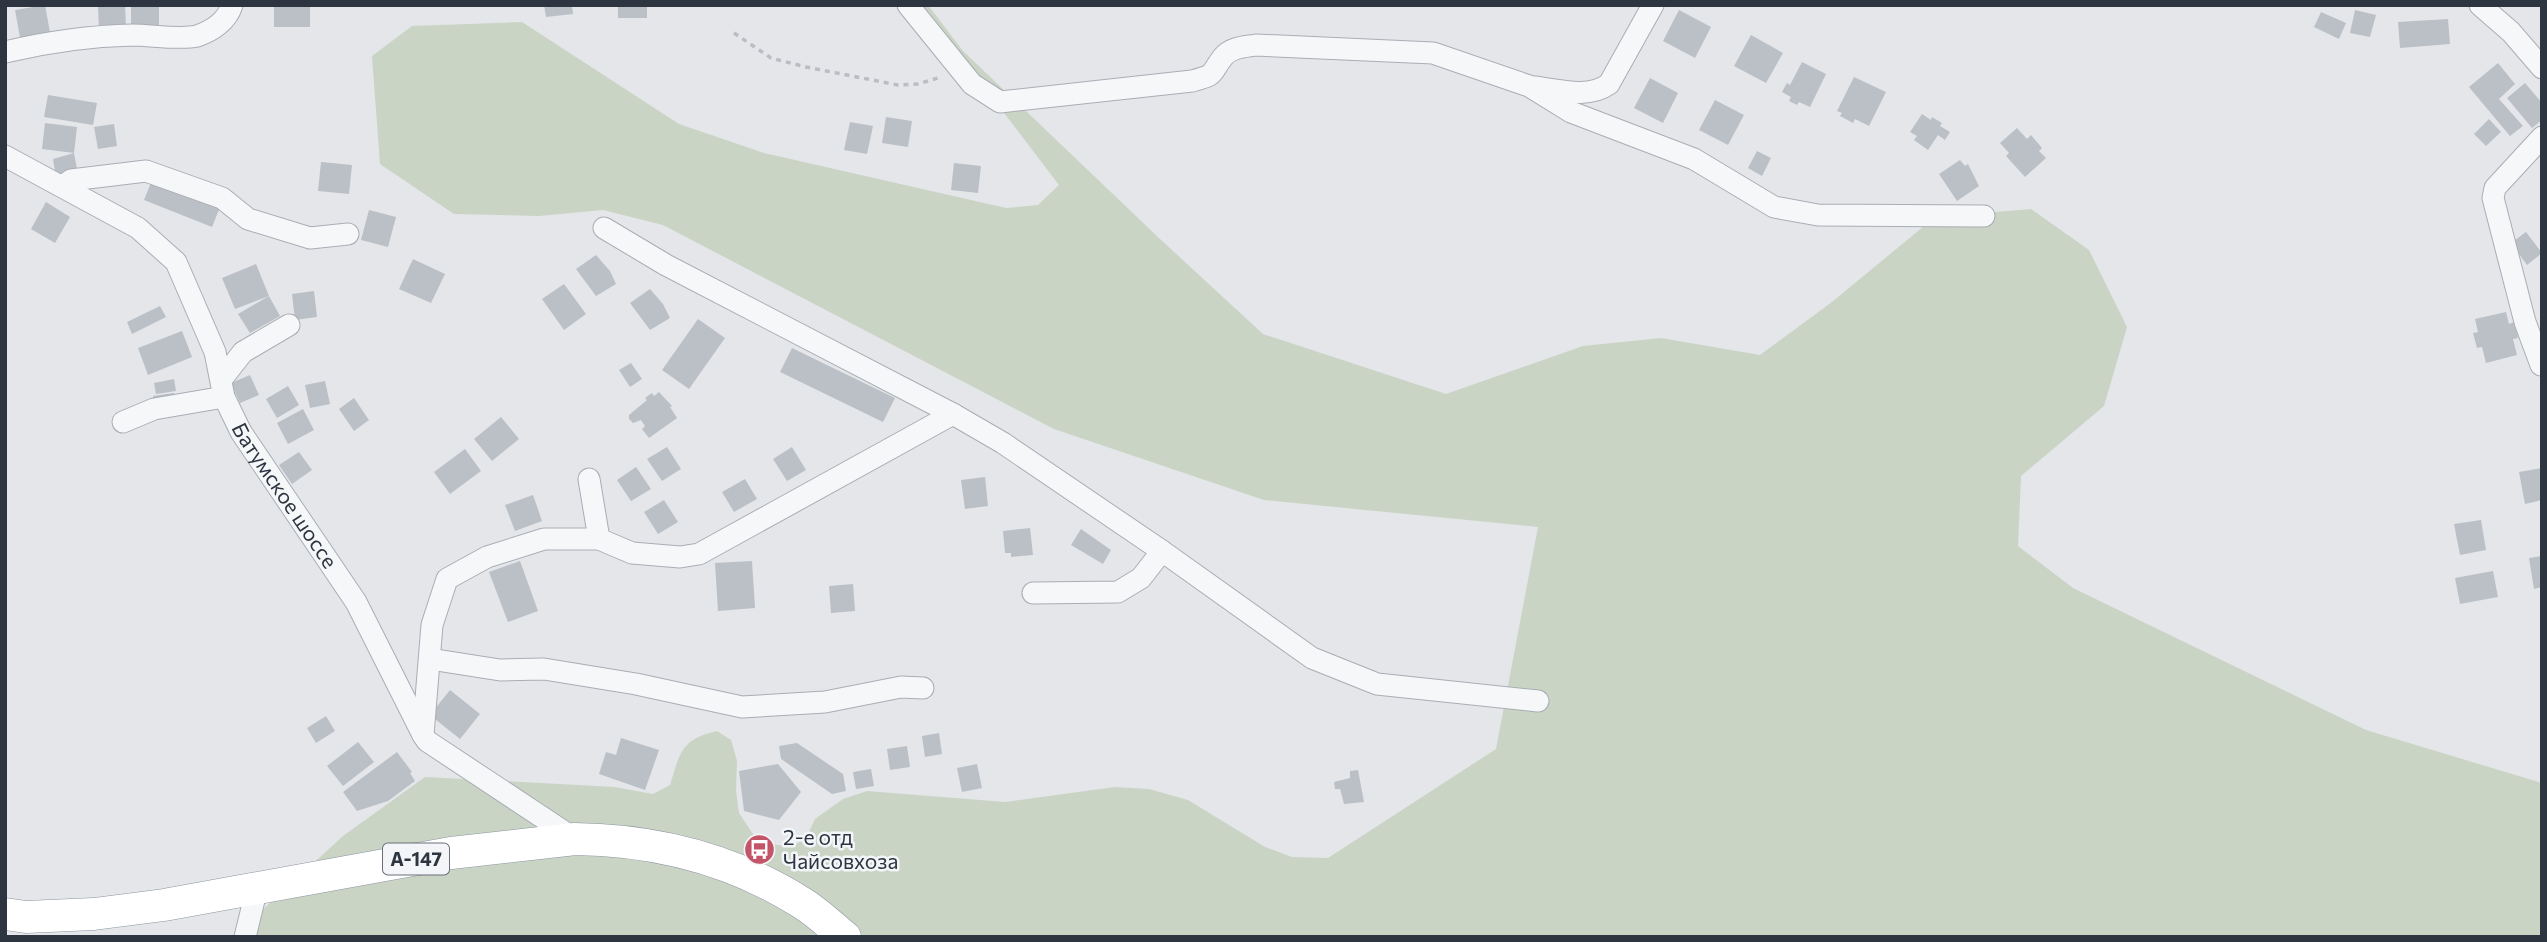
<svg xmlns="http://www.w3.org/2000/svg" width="2547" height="942" font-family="Commissioner,sans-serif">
<rect width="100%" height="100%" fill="#e4e6ea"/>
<!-- green -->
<path fill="#c9d4c5" d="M922,5h6l35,46 197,188 103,95 183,60 137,-48 78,-8 99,17 72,-53 103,-85 96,-8 58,41 38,77 -23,79 -83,70 -3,70 55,42 293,142 176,53v154h-2288l5,-24 84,-77 82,-59 190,10 38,7 17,-9c10,-32 11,-46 47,-54l14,9 6,21 -1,30 3,22 18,27 20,5h18l12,-9 8,-17 28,-20 24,-8 138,11 110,-15 34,2 39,11 77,47 27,10 36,1 168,-109 42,-222 -274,-27 -210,-71 -391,-204 -60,-15 -64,6 -85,-2 -74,-50 -8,-108 40,-30 110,-4 157,102 85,29 242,55 32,-3 21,-20z"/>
<!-- building -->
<g fill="#bbc0c7">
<polygon points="45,5 51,38 21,43 15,10"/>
<polygon points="125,5 126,28 99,30 98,6"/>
<rect x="131" y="5" width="28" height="22"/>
<rect x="274" y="5" width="36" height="22"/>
<polygon points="544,5 572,5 573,14 546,17"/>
<rect x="618" y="5" width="29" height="13"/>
<polygon points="1679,10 1711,27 1695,58 1663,41"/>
<polygon points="2355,10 2376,15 2370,37 2350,33"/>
<polygon points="2321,12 2346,23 2339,39 2314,27"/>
<polygon points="2448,19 2450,44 2400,48 2398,22"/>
<polygon points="1751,35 1783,53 1766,83 1734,66"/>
<polygon points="1802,62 1826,74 1810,107 1799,102 1797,105 1789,101 1791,97 1782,92 1787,83 1790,85"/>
<polygon points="2498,63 2515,84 2499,99 2523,126 2510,136 2469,87"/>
<polygon points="1854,77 1886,92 1869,126 1855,119 1853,123 1840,116 1842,113 1837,111"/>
<polygon points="1650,78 1678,93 1663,123 1634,108"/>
<polygon points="2525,83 2542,103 2542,120 2532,128 2507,98"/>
<polygon points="48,95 97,103 93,125 44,117"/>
<polygon points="1715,100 1744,115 1728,145 1699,130"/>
<polygon points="1922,114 1931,120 1932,117 1942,123 1940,126 1950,132 1945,140 1938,135 1928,150 1914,140 1917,136 1910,132"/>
<polygon points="886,117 912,121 908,147 882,143"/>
<polygon points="2489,119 2501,132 2486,146 2474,134"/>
<polygon points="850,122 873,126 867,154 844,150"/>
<polygon points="45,123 77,127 74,153 42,149"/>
<polygon points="114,124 117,146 98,149 94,127"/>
<polygon points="2017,128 2027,139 2031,135 2042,148 2039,151 2046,158 2025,177 2006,156 2009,153 2000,143"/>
<polygon points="1757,151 1771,158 1762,176 1748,168"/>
<polygon points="74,153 78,174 56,177 53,159"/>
<polygon points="1960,160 1965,166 1968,164 1979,186 1957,201 1939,174"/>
<polygon points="321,162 352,165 349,194 318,191"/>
<polygon points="954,163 981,166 978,193 951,190"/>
<polygon points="152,180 220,207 212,227 144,200"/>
<polygon points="46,202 70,217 55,243 31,229"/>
<polygon points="369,210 396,217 388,247 361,240"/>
<polygon points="2526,232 2542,253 2527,265 2511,243"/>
<polygon points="596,255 610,271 616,284 596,296 576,269"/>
<polygon points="413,259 445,274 431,303 399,289"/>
<polygon points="256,264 269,296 235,309 222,278"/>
<polygon points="564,284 586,314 564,330 542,299"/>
<polygon points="650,289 663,304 670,318 650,330 630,303"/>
<polygon points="314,291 317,317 295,320 292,294"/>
<polygon points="269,296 280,316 250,333 238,314"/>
<polygon points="160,306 166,317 132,334 127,322"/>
<polygon points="2506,312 2509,324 2514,322 2518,338 2513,339 2517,355 2486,363 2482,347 2477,348 2473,333 2478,332 2475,319"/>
<polygon points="698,319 725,338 689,389 662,370"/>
<polygon points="182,331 192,357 148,375 138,348"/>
<polygon points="792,348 895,398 883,422 780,372"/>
<polygon points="631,363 642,379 630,387 619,370"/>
<polygon points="250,375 259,395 240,403 231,383"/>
<polygon points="174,379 176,391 156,394 154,383"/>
<polygon points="325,381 330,404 310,408 305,385"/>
<polygon points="288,386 299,405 277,418 266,399"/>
<polygon points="659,392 672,406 670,407 677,418 649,438 642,429 645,426 641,420 633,423 629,419 629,415 647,400 645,398 652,393 654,396"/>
<polygon points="174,393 175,403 154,407 153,396"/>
<polygon points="354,398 369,420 354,431 339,409"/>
<polygon points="303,409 314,430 288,444 277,423"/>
<polygon points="501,417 519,439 492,461 474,439"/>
<polygon points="667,447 681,469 662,481 647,459"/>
<polygon points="792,447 806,470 787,481 773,459"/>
<polygon points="465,449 481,471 450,494 434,472"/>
<polygon points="299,452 312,470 292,484 279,465"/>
<polygon points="636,467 651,489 631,501 617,480"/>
<polygon points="2542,468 2542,500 2525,504 2519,472"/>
<polygon points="985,477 988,506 965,509 961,480"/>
<polygon points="745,479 757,499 734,512 722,492"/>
<polygon points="533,495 542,521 515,531 505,505"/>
<polygon points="664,500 678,522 658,534 644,512"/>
<polygon points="2481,520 2486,550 2460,555 2454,524"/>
<polygon points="1030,528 1033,555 1011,557 1011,553 1005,553 1003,531"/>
<polygon points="1081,529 1111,550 1103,564 1071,545"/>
<polygon points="2542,556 2542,587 2534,589 2529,558"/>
<polygon points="520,561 538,611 508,622 489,572"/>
<polygon points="752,561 755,608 718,611 715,563"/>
<polygon points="2493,571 2498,597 2460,604 2455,578"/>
<polygon points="853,584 855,611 831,613 829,586"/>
<polygon points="450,690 480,714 460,739 430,715"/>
<polygon points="326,716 335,731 316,743 307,728"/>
<polygon points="939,733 942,754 925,757 922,736"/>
<polygon points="621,738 659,750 645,790 599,774 606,752 616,755"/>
<polygon points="358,742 374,762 343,786 327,766"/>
<polygon points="797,743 843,774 846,791 832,794 781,759 779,746"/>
<polygon points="907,746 910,767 890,770 887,749"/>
<polygon points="397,752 412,772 410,773 415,781 388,801 357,811 343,792"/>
<polygon points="778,764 801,792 779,820 744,811 739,771"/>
<polygon points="977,764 982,788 962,792 957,768"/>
<polygon points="871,769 874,786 856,789 853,772"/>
<polygon points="1358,770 1364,802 1344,804 1340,789 1335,789 1334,782 1350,778 1350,771"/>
</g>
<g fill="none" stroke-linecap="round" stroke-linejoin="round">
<defs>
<g id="minor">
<path d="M908,5l64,79 28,18 192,-21c26,-7 17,-6 31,-24 8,-10 22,-10 33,-12l177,8 96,33 42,26 123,47 80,48 44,8 166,1"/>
<polyline points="2480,5 2511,32 2542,68"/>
<path d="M5,52c42,-10 84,-16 128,-17 18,0 47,5 64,1 15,-5 30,-15 35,-31"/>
<path d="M1534,87c25,3 54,12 75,-3l44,-79"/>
<path id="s1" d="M5,156l133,72 38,34 39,90 9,45 17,35 115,170 67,133 4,6 148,98"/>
<polyline points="63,186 71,180 146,171 222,198 248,219 310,238 348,234"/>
<polyline points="604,228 666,265 953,414 1003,443 1162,551 1312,658 1377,684 1538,701"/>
<polyline points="2541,365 2525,322 2493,198 2495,188 2542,137"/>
<polyline points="221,380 243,352 289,325"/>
<polyline points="123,422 154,409 224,397"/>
<polyline points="589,479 599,539"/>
<polyline points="1033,593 1118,592 1141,578 1162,551"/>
<polyline points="430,659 500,670 544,669 636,684 742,707 825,702 901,687 923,688"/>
<polyline points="423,735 432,625 447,579 487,557 544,539 599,539 632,553 680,557 699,554 953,414"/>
<polyline points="245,937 257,888"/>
</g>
<path id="highway" d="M5,914l21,3 68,-3 70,-9 287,-52 124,-14c81,1 159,21 227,64 15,9 29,23 43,34"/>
</defs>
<!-- minor casing -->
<use href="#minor" stroke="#a9adb4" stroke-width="23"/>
<!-- highway casing -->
<use href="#highway" stroke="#8c94a0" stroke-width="33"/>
<!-- path -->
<polyline stroke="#babdc2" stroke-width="3.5" stroke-dasharray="5 5" stroke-linecap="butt" points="734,33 771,58 806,67 898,85 918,84 941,77"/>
<!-- minor -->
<use href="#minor" stroke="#f6f7f9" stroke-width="21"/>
<!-- highway -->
<use href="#highway" stroke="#fff" stroke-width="32"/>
</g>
<!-- icons -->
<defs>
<symbol id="bus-disc" viewBox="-11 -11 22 22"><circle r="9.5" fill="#c45467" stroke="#f3f5f8"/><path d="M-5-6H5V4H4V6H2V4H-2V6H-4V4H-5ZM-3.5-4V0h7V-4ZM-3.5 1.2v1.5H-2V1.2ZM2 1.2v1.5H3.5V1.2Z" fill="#fff"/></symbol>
</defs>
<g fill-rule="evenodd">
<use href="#bus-disc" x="742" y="832" width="35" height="35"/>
</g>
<g text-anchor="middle" stroke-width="5" stroke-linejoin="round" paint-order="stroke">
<!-- shield labels -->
<rect fill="#f3f5f8" stroke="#686f78" stroke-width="2" x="383" y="843.5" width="66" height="31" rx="5"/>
<g font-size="19" font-weight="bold" fill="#2d3541">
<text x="416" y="866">А-147</text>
</g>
<!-- street labels -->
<g font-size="21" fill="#2d3541" stroke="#f3f5f8">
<text dy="7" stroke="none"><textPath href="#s1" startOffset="462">Батумское шоссе</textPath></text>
</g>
<!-- poi labels -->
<g font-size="21" fill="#2d3541" stroke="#f3f5f8" text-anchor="start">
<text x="783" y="845">2-е отд<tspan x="783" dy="24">Чайсовхоза</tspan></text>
</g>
</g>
<!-- border -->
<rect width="2547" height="942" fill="none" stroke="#2d3541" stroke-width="14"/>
</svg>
